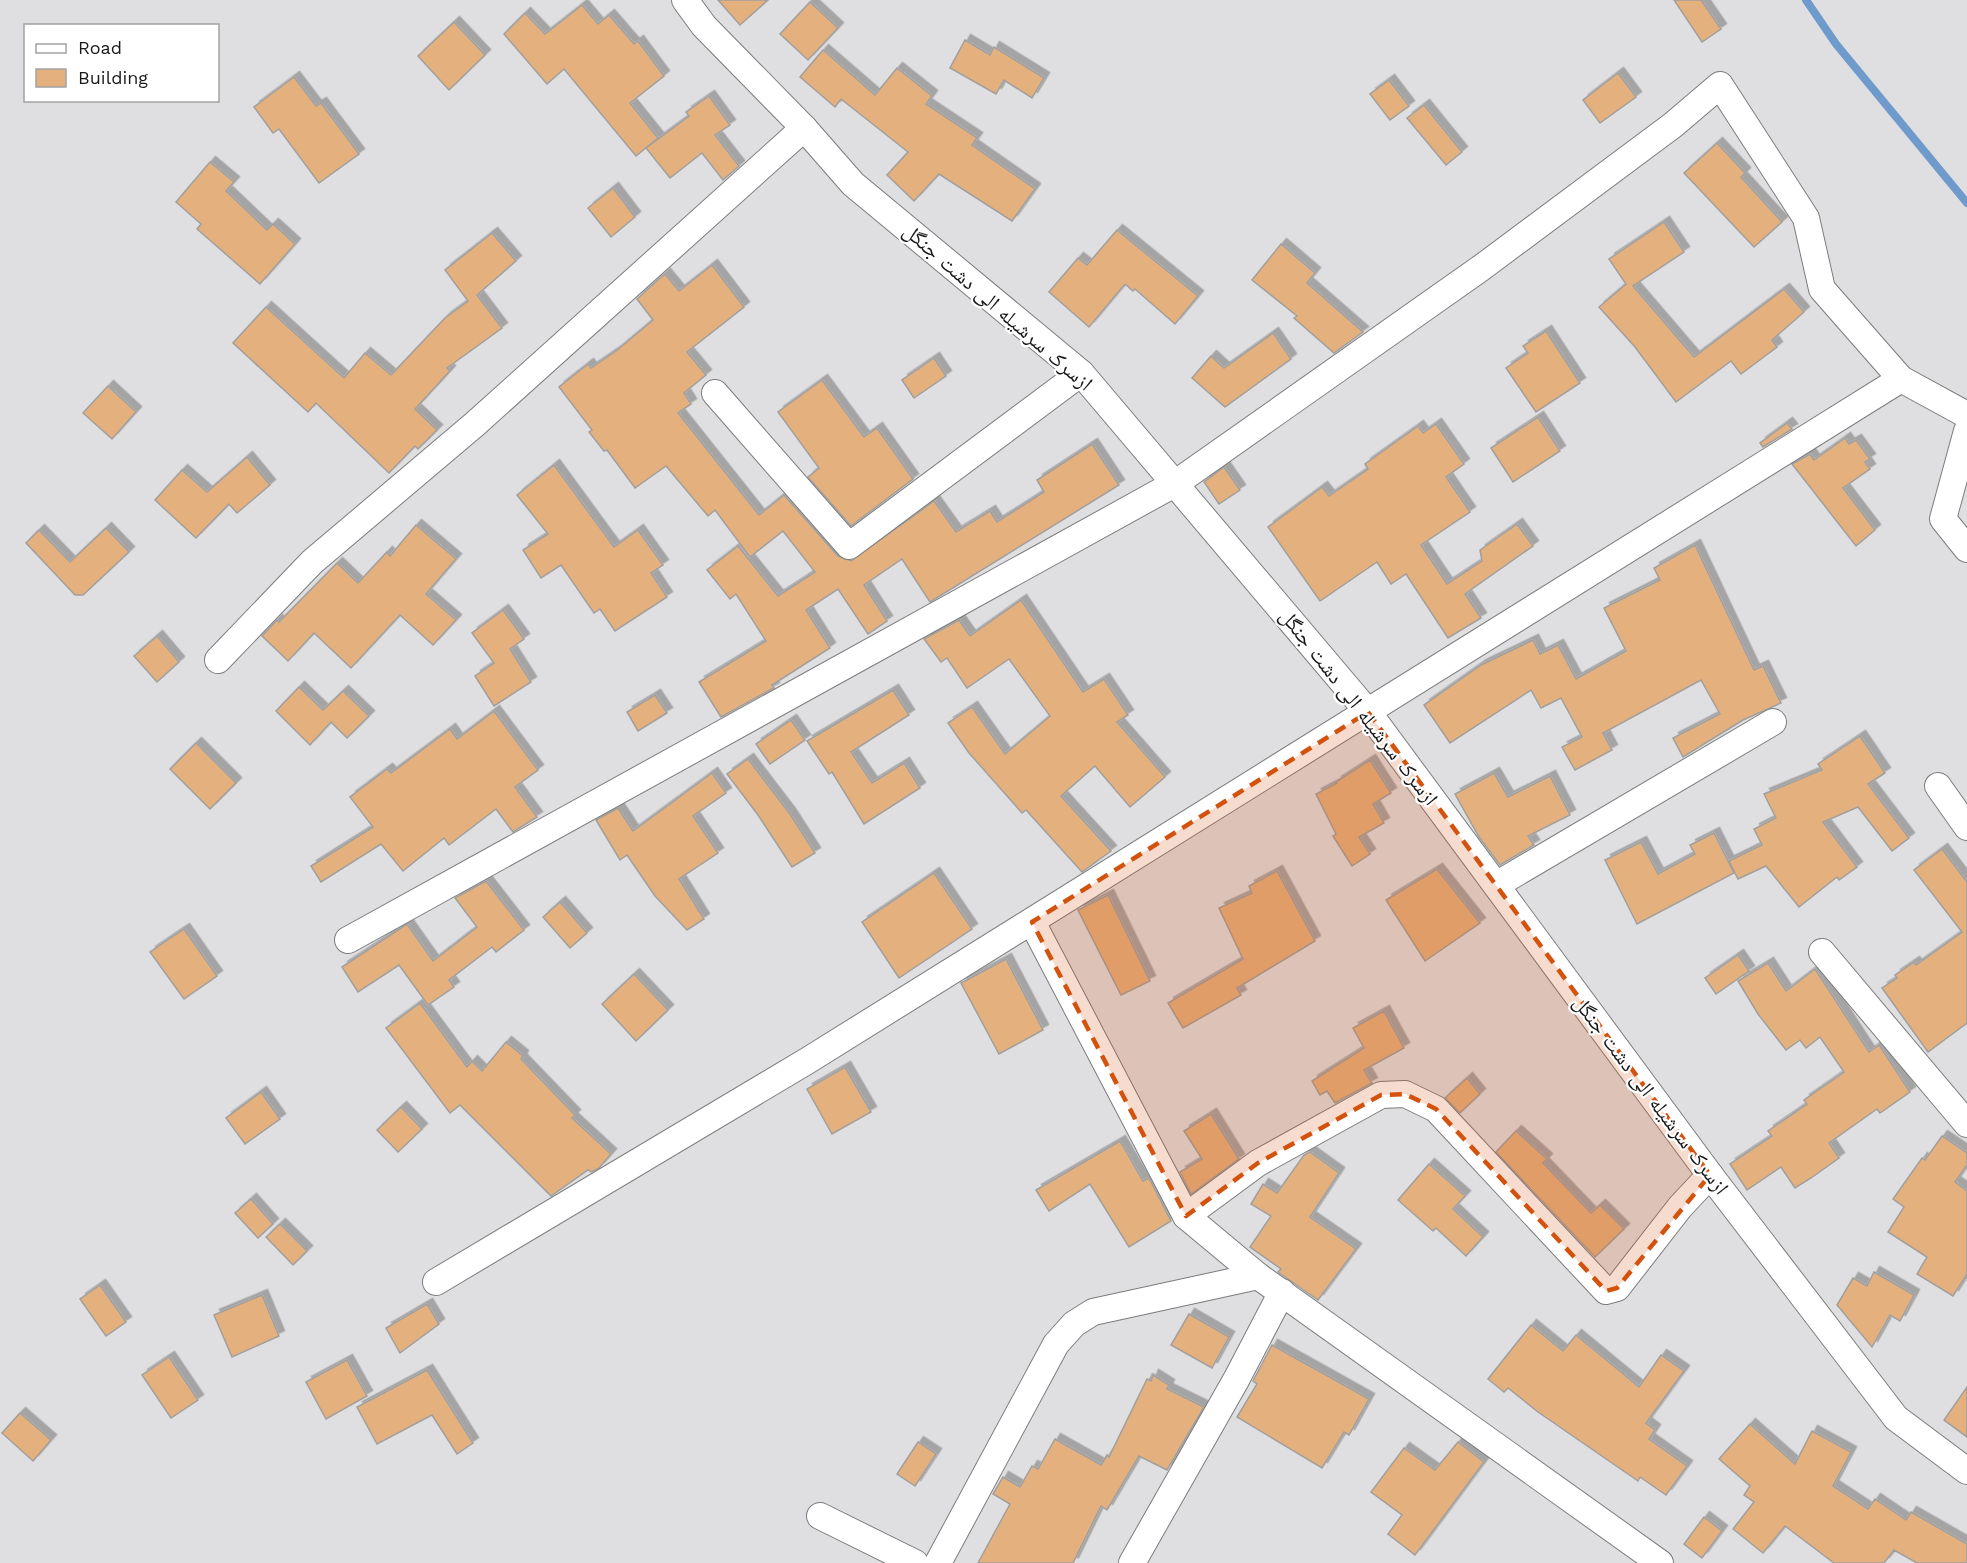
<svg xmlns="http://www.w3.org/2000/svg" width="1967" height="1563" font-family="'Work Sans','Noto Naskh Arabic',sans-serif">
<defs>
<filter id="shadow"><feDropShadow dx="5.5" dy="-5.5" stdDeviation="0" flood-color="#0004"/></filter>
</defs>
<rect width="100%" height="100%" fill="#dfdfe1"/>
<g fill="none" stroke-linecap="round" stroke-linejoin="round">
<!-- stream -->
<polyline stroke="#6e9acc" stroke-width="8" points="1806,0 1836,44 1967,203"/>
</g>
<!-- building -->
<g fill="#e4b17e" stroke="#a19f9e" stroke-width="1.5" filter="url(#shadow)">
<polygon points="718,0 768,0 740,25"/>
<polygon points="1674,0 1701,0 1721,29 1702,42"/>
<polygon points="810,2 838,28 808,60 780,34"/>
<polygon points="582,5 598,24 609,15 634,44 638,41 664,76 630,103 658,138 636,156 564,69 547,84 504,34 525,13 545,34"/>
<polygon points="454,22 485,55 449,90 418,56"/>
<polygon points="965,40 990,55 994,47 1044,78 1032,98 1004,80 996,94 950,68"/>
<polygon points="823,50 875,95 897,68 932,96 926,104 977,138 972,145 1035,189 1012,221 939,174 914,201 887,175 908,152 841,99 835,107 800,77"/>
<polygon points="1618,73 1636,97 1600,123 1583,100"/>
<polygon points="294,77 316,106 321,103 359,154 319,183 279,129 273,133 254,107"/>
<polygon points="1389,80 1409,106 1390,120 1370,94"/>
<polygon points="709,96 730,125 715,135 739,166 723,180 702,153 670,178 646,148 689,116 686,112"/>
<polygon points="1424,105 1462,152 1446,165 1407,118"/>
<polygon points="1717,143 1745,173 1741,177 1782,222 1754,247 1684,173"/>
<polygon points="210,162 234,182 226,191 267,230 273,224 295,244 260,284 197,229 201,224 176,202"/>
<polygon points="613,188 635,217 611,237 588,208"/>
<polygon points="1664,222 1684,252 1633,286 1694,357 1784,289 1804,312 1772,340 1777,347 1741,374 1731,361 1676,402 1635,347 1599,307 1626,284 1609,259"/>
<polygon points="1117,230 1198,296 1175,324 1135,289 1133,291 1125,284 1089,327 1049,292 1078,258 1087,265"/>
<polygon points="492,233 516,261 477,295 502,328 447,368 450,371 415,409 437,430 418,449 415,446 389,473 316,403 308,412 233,343 266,307 344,378 365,353 391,375 445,318 468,301 445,270"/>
<polygon points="1281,244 1315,273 1307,283 1363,332 1334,353 1294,318 1297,316 1252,280"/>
<polygon points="712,265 744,307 687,352 706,375 684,393 691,404 678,413 759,515 784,495 838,556 851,561 934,501 956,532 990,511 997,522 1044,492 1037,480 1092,444 1119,485 930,602 902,559 864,585 887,621 868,634 838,589 806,610 830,648 772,685 774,688 721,717 699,682 766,641 736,594 730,599 707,570 738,546 778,596 815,572 783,531 750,557 715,510 708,516 666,466 635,488 607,450 604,451 589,432 592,430 559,387 588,364 591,368 616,351 653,320 637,299 659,279 665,274 679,291"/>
<polygon points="1546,331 1580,383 1536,412 1506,368 1528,353 1523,346"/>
<polygon points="1273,333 1291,359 1225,407 1192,378 1211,356 1224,368"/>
<polygon points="934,358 946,376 914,398 902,380"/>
<polygon points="822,380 864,437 877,428 913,479 851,526 808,477 819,468 778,412"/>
<polygon points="108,386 136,412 112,439 83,413"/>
<polygon points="1538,417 1560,451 1513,482 1491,448"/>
<polygon points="1787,423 1792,429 1763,447 1760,443"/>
<polygon points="1436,424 1464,464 1446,477 1470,512 1421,545 1447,584 1482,561 1480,550 1517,524 1533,546 1465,594 1481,618 1448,638 1406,574 1391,584 1377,562 1320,601 1268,527 1322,487 1329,496 1368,469 1365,464 1418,426 1423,433"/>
<polygon points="1845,438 1849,444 1856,440 1870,459 1865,462 1870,469 1843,488 1875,530 1856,546 1792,464 1810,454 1814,460"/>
<polygon points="247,457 270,485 237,513 229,504 196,538 155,500 182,470 207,492"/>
<polygon points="554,465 614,547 638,530 663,565 651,573 667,597 615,631 600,609 594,613 561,565 541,578 523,550 548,534 517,495"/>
<polygon points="1224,467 1240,490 1219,504 1204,482"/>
<polygon points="416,525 456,559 426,594 456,620 433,645 400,615 351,668 314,633 288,661 262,636 277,620 279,622 337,563 358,583 387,552 390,556"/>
<polygon points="106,528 129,552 83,595 75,595 26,543 39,530 70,562"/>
<polygon points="1695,545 1754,670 1763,666 1781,703 1743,720 1683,757 1673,738 1720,714 1701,680 1603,733 1612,750 1575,770 1562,747 1582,737 1561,698 1541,708 1531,690 1450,743 1424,705 1481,665 1533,640 1540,654 1558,645 1576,679 1626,651 1604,608 1660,580 1654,568"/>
<polygon points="1021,600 1083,692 1104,679 1128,715 1117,722 1165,777 1130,807 1095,766 1061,796 1111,851 1082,872 1026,810 1022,813 969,753 948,723 972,707 1005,754 1050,716 1009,659 967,688 947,658 941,662 924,639 959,620 970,636"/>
<polygon points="503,610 524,639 510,649 531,682 494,706 475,676 494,663 472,633"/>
<polygon points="157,636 179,662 157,682 134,656"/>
<polygon points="299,687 323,710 343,691 369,716 347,738 331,722 310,745 276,711"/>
<polygon points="893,690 909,715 851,752 872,783 904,763 920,788 864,824 832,772 829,774 807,741"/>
<polygon points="655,695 667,713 638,731 627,712"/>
<polygon points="494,711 538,770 515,787 537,817 513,832 496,809 449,845 444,838 403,871 381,844 321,882 311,866 373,827 350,797 387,769 391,773 450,729 457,739"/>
<polygon points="791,720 805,740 770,764 756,744"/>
<polygon points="1860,736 1885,773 1868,784 1909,838 1892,851 1858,807 1823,822 1857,867 1839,880 1837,877 1799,907 1766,866 1738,879 1729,861 1762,845 1754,829 1776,818 1764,794 1822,770 1818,764"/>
<polygon points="196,743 236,783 210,809 170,769"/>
<polygon points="748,759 790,814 815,853 792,867 758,815 727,774"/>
<polygon points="1370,760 1391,793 1373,804 1384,823 1359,837 1370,854 1352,866 1333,836 1336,834 1316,794 1337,783 1336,782"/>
<polygon points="712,773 726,793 693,816 718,853 679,879 704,919 687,930 655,896 627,855 620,860 596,820 618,808 633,831"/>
<polygon points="1494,773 1508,797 1550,776 1570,815 1528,836 1534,845 1500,865 1479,837 1455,794"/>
<polygon points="1714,833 1734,873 1637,924 1605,860 1641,842 1658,874 1695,854 1690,845"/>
<polygon points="1942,849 1967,882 1967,1023 1928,1052 1882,988 1897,978 1895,975 1914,962 1916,965 1962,932 1914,870"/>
<polygon points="1437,869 1480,923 1425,961 1386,900"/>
<polygon points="1277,871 1315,941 1237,988 1241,995 1183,1028 1168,1003 1243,959 1219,908 1252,893 1249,886"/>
<polygon points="934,873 972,929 899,978 862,922"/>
<polygon points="486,881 524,930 496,952 492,947 449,980 454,987 428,1005 399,965 358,992 342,967 407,924 433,961 477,927 455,898"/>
<polygon points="1108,895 1150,981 1121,995 1078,910"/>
<polygon points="560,902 587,933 570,948 543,917"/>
<polygon points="184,929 217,976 184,999 150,952"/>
<polygon points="1738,955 1749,971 1716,994 1705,978"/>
<polygon points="1006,959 1043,1030 999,1054 961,983"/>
<polygon points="1768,963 1786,991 1815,969 1869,1052 1879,1045 1910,1092 1880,1113 1877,1109 1829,1143 1839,1158 1811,1178 1795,1188 1781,1167 1747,1190 1730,1164 1772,1136 1768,1131 1807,1104 1804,1100 1844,1072 1820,1037 1806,1048 1800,1040 1786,1050 1758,1014 1738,981"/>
<polygon points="634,974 668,1010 636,1041 602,1004"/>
<polygon points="420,1003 467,1067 472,1061 482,1071 506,1042 523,1056 521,1059 575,1115 572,1118 611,1154 599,1168 591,1172 588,1170 551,1196 460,1105 450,1113 386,1028"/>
<polygon points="1384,1011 1404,1048 1364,1070 1372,1083 1335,1103 1327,1091 1320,1095 1312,1081 1364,1048 1353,1028"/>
<polygon points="845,1067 871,1112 832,1134 807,1089"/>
<polygon points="1467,1078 1480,1094 1460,1113 1445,1098"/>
<polygon points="261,1092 280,1119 245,1144 226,1118"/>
<polygon points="401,1107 422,1129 398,1152 377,1130"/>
<polygon points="1211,1114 1239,1159 1191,1194 1180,1172 1202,1159 1184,1131"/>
<polygon points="1516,1131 1547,1159 1543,1163 1591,1213 1600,1205 1624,1229 1595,1257 1496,1152"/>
<polygon points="1942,1136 1967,1153 1967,1165 1955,1182 1967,1191 1967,1274 1953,1296 1917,1274 1927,1257 1888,1232 1904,1207 1893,1199 1922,1158 1925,1160"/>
<polygon points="1120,1141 1143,1181 1149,1178 1171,1221 1129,1247 1090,1184 1049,1211 1036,1190"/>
<polygon points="1310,1152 1339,1173 1310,1217 1356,1249 1318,1300 1278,1272 1281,1269 1250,1247 1271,1216 1251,1204 1263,1184 1277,1193 1304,1155"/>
<polygon points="1429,1164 1465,1196 1453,1209 1483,1237 1466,1256 1436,1228 1433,1231 1398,1200"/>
<polygon points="251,1199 273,1224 258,1238 235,1213"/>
<polygon points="280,1224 307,1251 293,1265 266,1237"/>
<polygon points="1874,1272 1914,1295 1900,1321 1890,1315 1872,1347 1837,1305 1853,1278 1867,1286"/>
<polygon points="100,1285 126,1322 106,1336 80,1299"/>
<polygon points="262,1295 279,1336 232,1357 214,1315"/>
<polygon points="427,1304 439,1324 400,1353 386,1328"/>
<polygon points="1189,1314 1229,1337 1212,1368 1171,1345"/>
<polygon points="1531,1325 1563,1351 1576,1335 1639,1387 1661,1355 1684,1371 1646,1423 1655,1430 1649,1439 1687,1466 1666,1495 1640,1477 1638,1481 1538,1412 1508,1388 1504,1392 1488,1379"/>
<polygon points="1272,1345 1369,1399 1349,1435 1344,1432 1322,1468 1237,1417 1257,1384 1253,1381"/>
<polygon points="169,1357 198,1400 171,1418 142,1375"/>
<polygon points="347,1360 367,1396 326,1419 306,1382"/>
<polygon points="427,1370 473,1443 457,1454 432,1415 377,1444 357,1407"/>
<polygon points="1153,1375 1169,1385 1167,1389 1204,1407 1167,1470 1139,1456 1107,1510 1101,1506 1073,1563 978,1563 1010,1504 993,1494 1003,1477 1020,1487 1032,1466 1038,1469 1055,1439 1101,1465 1107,1455 1109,1457 1147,1379 1151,1381"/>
<polygon points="1967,1387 1967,1437 1944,1420"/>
<polygon points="20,1413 51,1440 33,1461 2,1433"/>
<polygon points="1750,1424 1795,1464 1812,1431 1851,1452 1833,1486 1868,1509 1875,1499 1906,1520 1911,1512 1967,1544 1967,1563 1917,1563 1894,1550 1884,1563 1834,1563 1785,1526 1763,1553 1733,1529 1754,1502 1744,1495 1750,1486 1719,1459"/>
<polygon points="918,1442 936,1454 915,1486 897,1474"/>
<polygon points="1458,1442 1484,1462 1415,1555 1388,1534 1402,1515 1371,1492 1404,1448 1435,1470"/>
<polygon points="1704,1517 1722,1531 1702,1558 1684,1544"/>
</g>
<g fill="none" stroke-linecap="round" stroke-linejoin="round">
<defs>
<g id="minor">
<polyline points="685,0 704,26 804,128 853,184 1081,373 1368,712 1710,1175 1896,1418 1967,1471"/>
<polyline points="715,393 849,546 1081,373"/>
<polyline points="1967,431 1943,519 1967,549"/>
<polyline points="218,660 312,562 475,424 804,128"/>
<polyline points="1938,786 1967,827"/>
<polyline points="1496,885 1773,722"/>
<polyline points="1032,922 1186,1216 1258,1276 1660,1563"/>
<polyline points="348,940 1176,483 1481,268 1673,125 1720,85 1806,218 1822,289 1901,379 1967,415"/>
<polyline points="1822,952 1967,1124"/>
<polyline points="1186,1216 1258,1163 1381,1095 1405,1094 1436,1109 1606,1291 1617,1288 1680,1207 1710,1175"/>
<polyline points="436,1282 807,1061 1901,379"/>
<polyline points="820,1516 915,1563"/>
<polyline points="938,1563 1056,1344 1074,1324 1093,1312 1258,1276"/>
<polyline points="1132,1563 1236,1380 1282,1292"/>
</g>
</defs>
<!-- minor casing -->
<use href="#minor" stroke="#7b7c7d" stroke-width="28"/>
<!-- minor -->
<use href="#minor" stroke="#fff" stroke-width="26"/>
</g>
<!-- marked area -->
<path fill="#d3520d" fill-opacity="0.2" stroke="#d3520d" stroke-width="4.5" stroke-dasharray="12 8" stroke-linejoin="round" d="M1368,712l342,463 -93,113 -11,3 -170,-182 -31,-15 -24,1 -123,68 -72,53 -154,-294z"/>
<g text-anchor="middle" stroke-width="4.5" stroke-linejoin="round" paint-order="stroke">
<!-- street labels -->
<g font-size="21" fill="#181818" stroke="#fff">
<text transform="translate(998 307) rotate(41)" y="7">ازسرک سرشیله الی دشت جنگل</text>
<text transform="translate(1359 707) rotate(52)" y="7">ازسرک سرشیله الی دشت جنگل</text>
<text transform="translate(1651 1095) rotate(53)" y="7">ازسرک سرشیله الی دشت جنگل</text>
</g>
</g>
<!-- legend -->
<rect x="24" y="24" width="195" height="78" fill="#ffffff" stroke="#a3a3a3" stroke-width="1.5"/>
<rect x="36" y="44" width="30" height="9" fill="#ffffff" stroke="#a3a3a3" stroke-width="1.5"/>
<text x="78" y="54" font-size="18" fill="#181818">Road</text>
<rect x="36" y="69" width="30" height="18" fill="#e4b17e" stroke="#a3a3a3" stroke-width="1.5"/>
<text x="78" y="84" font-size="18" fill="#181818">Building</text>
</svg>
